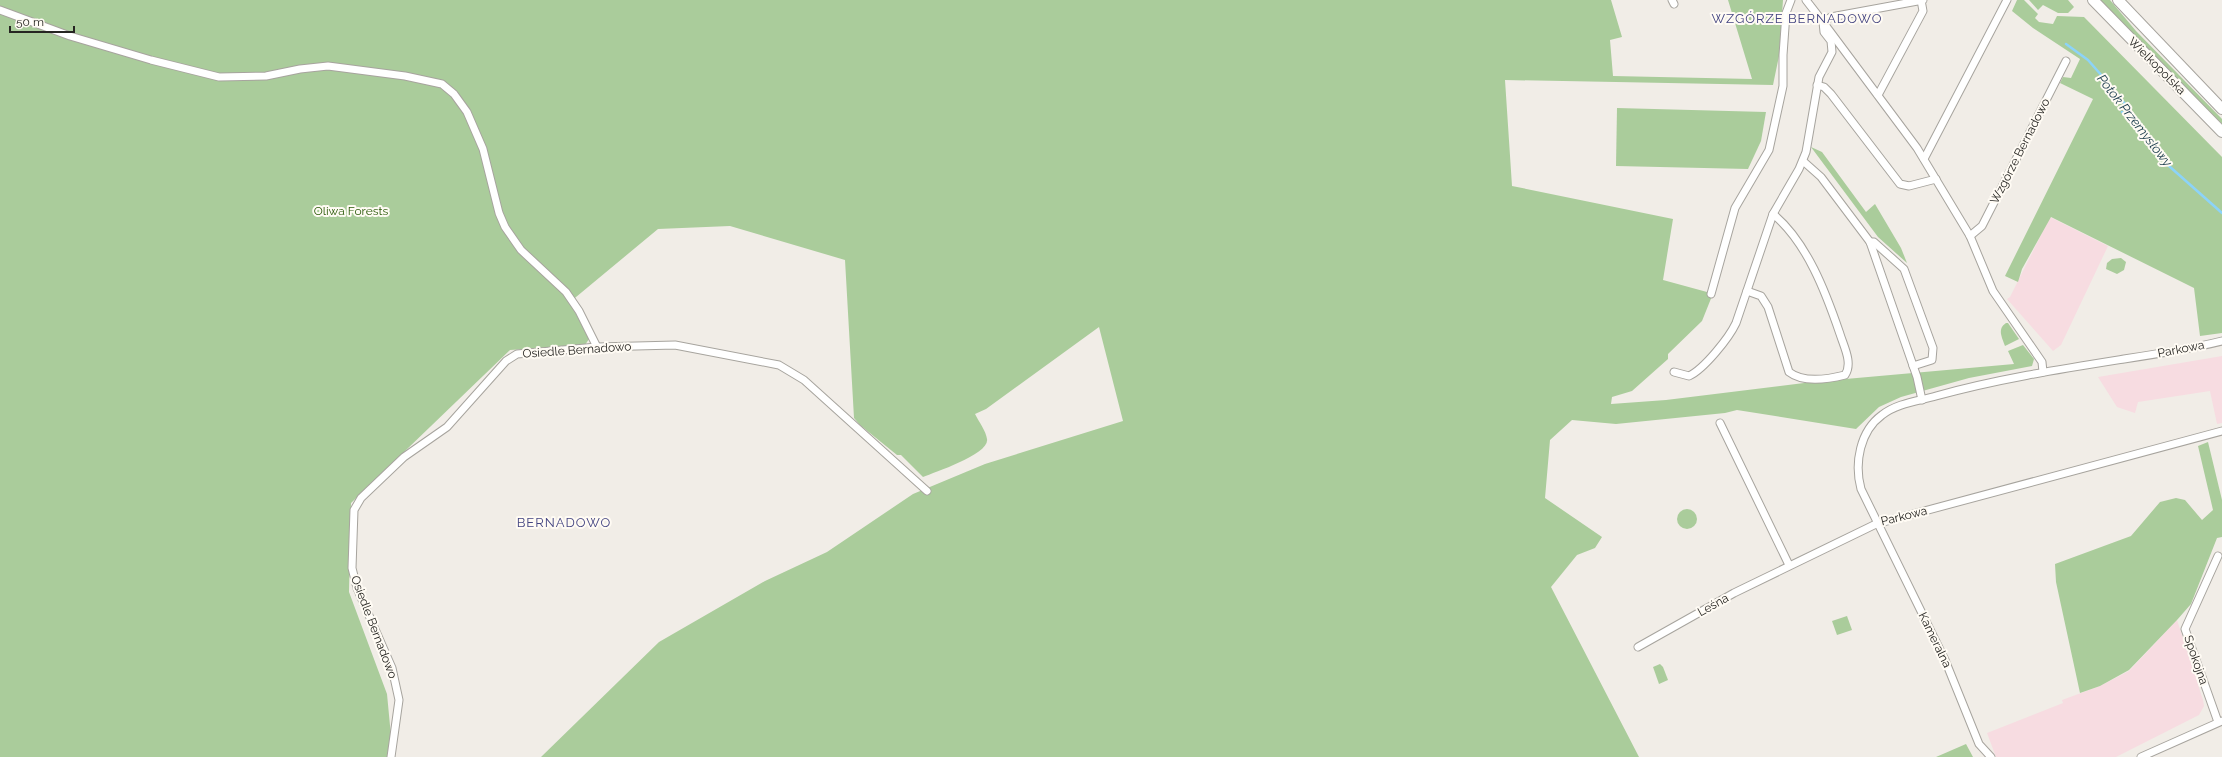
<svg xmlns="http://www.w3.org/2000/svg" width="2222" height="757" font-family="Raleway,sans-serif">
<rect width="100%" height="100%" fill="#f1ede7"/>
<!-- commercial -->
<g fill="#f7dce1">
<polygon points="2050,217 2108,246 2061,345 2053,351 2007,299 2010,297"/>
<polygon points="2222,356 2222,423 2217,424 2210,391 2138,402 2135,413 2117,407 2098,377"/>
<polygon points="2177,620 2203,700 2204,706 2199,715 2116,757 1996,757 1987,733 2063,703 2062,700 2100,686 2129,671"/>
</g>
<!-- green -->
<g fill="#aacc9b">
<path d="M0,0h1611l11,37 -12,3 3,36 139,3 -24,-79h55l-4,56 -6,29 -268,-5 7,106 161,33 -10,61 44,12 5,4 -10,25 -34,33v5l-36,32 -20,6 -1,7 55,-4 146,-18 202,-18 -6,-13 15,-6 11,14 -2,7 -63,12 -68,19 -22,10 -23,22 -119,-19 -12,3 -109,11 -44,-4 -22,20 -5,58 57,39 -7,11 -18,7 -26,32 88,170h-1098l118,-115 106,-61 62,-29 86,-58 72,-30 138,-43 -24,-94 -113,82 -11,5c4,8 11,17 12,25 3,15 -52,33 -64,38l-22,-22h-4l-37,-30 -6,-7 -9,-158 -115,-34 -72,3 -88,73 19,37 -4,6 -75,5 -159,153 -2,89 38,102 6,63h-393z"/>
<polygon points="2017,0 2024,0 2038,14 2035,18 2039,22 2053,24 2057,16 2084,17 2222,157 2222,333 2200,336 2194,288 2051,217 2022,269 2018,282 2005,276 2093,99 2060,83 2063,77 2071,78 2080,59 2033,28 2012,11"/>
<polygon points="2029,0 2068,0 2074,7 2068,13 2058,13 2043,5 2038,10"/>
<polygon points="2099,0 2110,0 2136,31 2222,119 2222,124"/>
<polygon points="1617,108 1766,112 1761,141 1748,169 1616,166"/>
<polygon points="1811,147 1822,152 1866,212 1875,204 1901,248 1907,263 1878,237"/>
<polygon points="2121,258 2126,262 2124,270 2117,274 2106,269 2107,263 2112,259"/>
<path d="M2006,323h2l11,16 -14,7c-3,-9 -8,-17 1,-23z"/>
<polygon points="2208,442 2222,500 2222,537 2217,538 2191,604 2177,620 2129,670 2100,686 2080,693 2056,582 2055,564 2131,536 2160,502 2176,498 2185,500 2202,520 2213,510 2198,446"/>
<circle cx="1687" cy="519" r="10"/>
<polygon points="1847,616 1852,630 1837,635 1832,621"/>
<polygon points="1660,664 1663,667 1668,680 1659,684 1653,667"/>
<polygon points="1966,744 1973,757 1936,757"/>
</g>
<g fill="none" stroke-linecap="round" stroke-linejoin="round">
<!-- stream -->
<g stroke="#8cd3f9" stroke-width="2.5">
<polyline points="2066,44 2088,60 2110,85 2143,127 2169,166 2222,213"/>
<polyline points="2122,112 2141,126"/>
</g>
<defs>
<g id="street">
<polyline points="1672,0 1674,4"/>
<polyline points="1806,0 1823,22 1831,17 1923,0"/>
<polyline points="0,10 70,36 151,60 219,77 266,76 300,69 328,66 405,76 442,84 454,94 467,112 483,149 499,213 505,227 521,250 566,292 579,311 597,347"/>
<polyline points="1823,22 1917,148 1970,236 1993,291 2042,362 2043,372"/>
<polyline points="1817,85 1824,87 1831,94 1900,184 1909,186 1936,179"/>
<polyline points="1878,95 1923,11 1921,0"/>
<polyline points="1924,159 2007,0"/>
<polyline points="1803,161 1821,177 1870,242 1917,377 1922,400"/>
<polyline points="1970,236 1982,226 2066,61"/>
<polyline points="1870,242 1874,242 1904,269 1933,348 1932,360 1913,366"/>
<path d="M1747,291l14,5 7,11 21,65c14,11 40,7 56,3 8,-12 -1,-28 -5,-41 -14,-41 -33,-92 -67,-120"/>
<polyline points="1711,294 1735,208 1769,150 1783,86 1783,55 1786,13 1791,0"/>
<path d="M1674,372l15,4c15,-7 40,-38 47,-53l37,-109 26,-45 7,-17 13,-75 13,-25 -1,-11 -7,-9 -1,-10"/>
<polyline points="1720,423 1789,565"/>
<polyline points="1638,647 1734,593 1876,524 2222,431"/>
<polyline points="2218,722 2185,629 2218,556"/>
<polyline points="391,757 399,700 392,668 357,588 352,568 354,510 361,498 404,457 447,427 506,361 517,354 597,347 675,345 779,365 804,380 927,491"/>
<path d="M1991,757l-12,-13 -34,-84 -84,-171c-7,-26 -1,-58 21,-74 15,-12 37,-14 54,-19 61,-17 125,-27 188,-37 33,-5 66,-10 98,-18"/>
<polyline points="2141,757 2222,721"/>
</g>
<g id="primary">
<polyline points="2093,0 2222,132"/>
<polyline points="2118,0 2222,109"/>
</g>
</defs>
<!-- street casing -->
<use href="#street" stroke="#a7a49e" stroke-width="9"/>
<!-- primary casing -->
<use href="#primary" stroke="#a7a49e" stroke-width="12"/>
<!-- street -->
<use href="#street" stroke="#fff" stroke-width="7"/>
<!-- primary -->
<use href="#primary" stroke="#fff" stroke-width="10"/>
</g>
<g text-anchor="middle" stroke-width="4" stroke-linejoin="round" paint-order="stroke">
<!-- street labels -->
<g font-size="12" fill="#262522" stroke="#fffbf4">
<text transform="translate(2157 66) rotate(45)" y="4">Wielkopolska</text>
<text transform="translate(2020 151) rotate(-63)" y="4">Wzgórze Bernadowo</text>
<text transform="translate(2181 349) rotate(-11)" y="4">Parkowa</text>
<text transform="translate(577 350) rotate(-4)" y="4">Osiedle Bernadowo</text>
<text transform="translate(1904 516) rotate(-14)" y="4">Parkowa</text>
<text transform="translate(1713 605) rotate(-29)" y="4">Leśna</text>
<text transform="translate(374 627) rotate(69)" y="4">Osiedle Bernadowo</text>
<text transform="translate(1935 640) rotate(64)" y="4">Kameralna</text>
<text transform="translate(2196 660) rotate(71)" y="4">Spokojna</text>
</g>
<!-- park labels -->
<g font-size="12" fill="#295907" stroke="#fffbf4">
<text x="351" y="215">Oliwa Forests</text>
</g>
<!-- neighbourhood labels -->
<g font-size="13" letter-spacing="1" fill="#434481" stroke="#fffbf4">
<text x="1797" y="23">WZGÓRZE BERNADOWO</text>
<text x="564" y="527">BERNADOWO</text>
</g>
<!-- water labels -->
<g font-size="13" font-style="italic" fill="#193a4a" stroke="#fffbf4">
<text transform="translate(2135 120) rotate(52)" y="5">Potok Przemysłowy</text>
</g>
</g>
<!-- scale -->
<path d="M10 26v6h64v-6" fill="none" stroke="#262522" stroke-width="2"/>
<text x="16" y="26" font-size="12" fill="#262522" stroke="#fffbf4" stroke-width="3" paint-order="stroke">50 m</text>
</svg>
